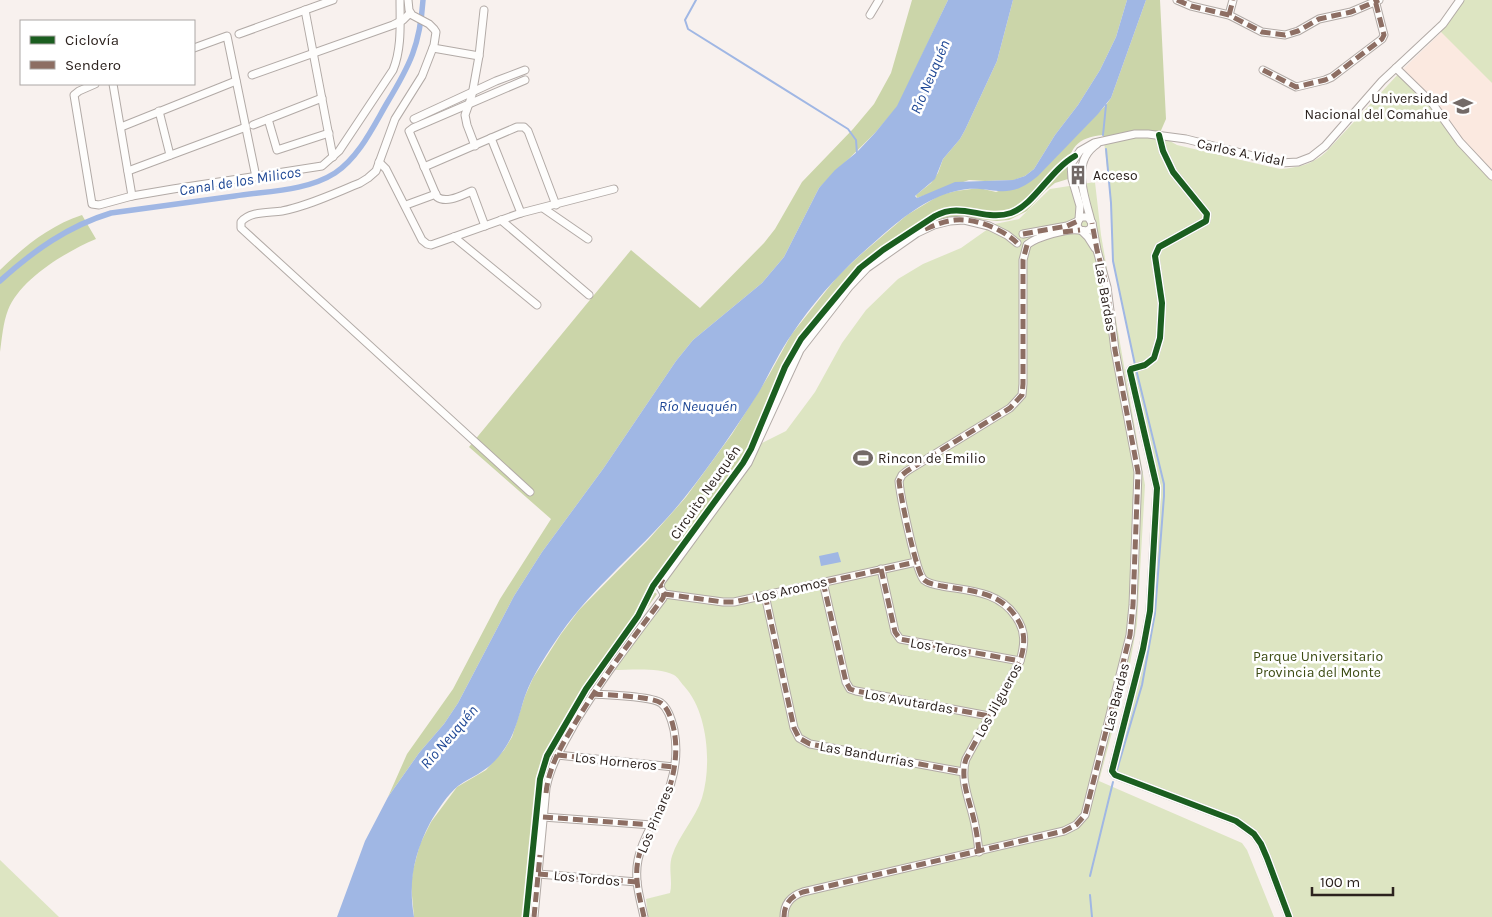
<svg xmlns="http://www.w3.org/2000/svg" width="1492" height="917" font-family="Karla,sans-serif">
<rect width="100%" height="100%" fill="#f8f1ee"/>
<!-- built -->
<polygon fill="#fbe9e0" points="1492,0 1492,176 1400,72 1451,23"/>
<!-- green -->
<g fill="#dde5c2">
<path d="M1463,0h29v83l-54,-54c11,-8 18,-16 25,-29z"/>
<path d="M1400,72l32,32 60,72v741h-203l-28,-73 -25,-23 -123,-49 37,-160 7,-124 -27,-114 6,-6 -23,-107 -2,-58 -7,-62 55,-6 18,10 103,24c18,-1 33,-5 46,-17z"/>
<path d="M1095,182l6,53 44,250 -8,139 -8,45 -30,112 143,62 5,7 27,67h-626l-2,-18 24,-6c3,-12 -2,-24 2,-37 7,-21 23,-37 30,-58 10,-33 6,-86 -18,-112 -3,-3 -6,-9 -10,-11 -15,-8 -44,-5 -61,-5l52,-68 3,-6 -5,-12 72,-97 27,-44 24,-12 29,-39 27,-49 24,-33 32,-31 25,-15 38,-16 34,-24 24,-5 31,-30z"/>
<polygon points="0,860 59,917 0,917"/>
</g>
<!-- forest -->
<g fill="#cbd5a9">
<polygon points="912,0 948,0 898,106 875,133 819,188 784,257 762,283 693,340 676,361 603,469 542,552 514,596 458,703 444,724 419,753 388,797 407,754 453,689 500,599 551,519 469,447 631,250 700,308 764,243 775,229 802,182 853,129 874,104 891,73"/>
<polygon points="1013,0 1127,0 1116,37 1100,70 1078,105 1055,135 1034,169 1025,176 1014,180 985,181 969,180 917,198 916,195 931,183 938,173 943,159 960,139 965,130 997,61"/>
<path d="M1146,0h14l6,119 -7,16 -55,6 -1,-6c-28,2 -37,17 -35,44l-13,4 -10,8 -18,20 -18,9 -12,1 -35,-4 -47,15 -48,33 -21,21 -51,64 -42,99 -21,34 -80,107 5,4 -71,101 -38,68 -6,17 -14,137h-114l-3,-32 2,-15 7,-26 11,-22 26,-35 29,-17 18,-20 8,-13 13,-41 8,-18 28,-44 18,-24 69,-70 38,-43 46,-63 37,-59 22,-40 46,-58 22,-21 48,-41 33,-20 16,-4 23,-3 17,4 41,-16 69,-71 5,-7z"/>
<path d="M82,215l14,24c-29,12 -76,40 -88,71 -5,13 -6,28 -8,42v-82c25,-24 49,-44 82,-55z"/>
</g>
<!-- water -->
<g fill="#a0b7e4">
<path d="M948,0h65l-16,61 -32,69 -5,9 -17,20 -8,20 -20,17 2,2 38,-16 58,-2 12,-4 9,-7 21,-34 23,-30 22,-35 16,-33 11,-37h19l-35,98 -13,16 -60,62c-34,29 -46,6 -82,15 -30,7 -55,28 -78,48 -33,28 -62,59 -86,95 -13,18 -22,39 -33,58 -23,36 -47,71 -74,105 -38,48 -89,86 -124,136 -13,19 -28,41 -36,63 -6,18 -9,36 -20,52 -5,8 -13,17 -21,22 -8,6 -18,10 -26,16 -11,9 -21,25 -28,37 -16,31 -22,59 -16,94h-77l28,-76 23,-44 31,-44 25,-29 14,-21 56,-107 28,-44 61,-83 73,-108 17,-21 69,-57 22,-26 35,-69 16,-18 22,-18 18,-19 22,-27z"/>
<polygon points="838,552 841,562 821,566 819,556"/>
</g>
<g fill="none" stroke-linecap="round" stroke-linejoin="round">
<!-- stream -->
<g stroke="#a0b7e4" stroke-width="2">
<polyline points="696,0 685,20 688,29 848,129 856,140 857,154"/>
<polyline points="1103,135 1106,105"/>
<polyline points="1106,149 1111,203 1113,261 1135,365"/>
<polyline points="1116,773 1142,685 1155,613 1164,496 1164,484 1136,369"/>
<polyline points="1090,876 1113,782"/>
<polyline points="1090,895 1092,917"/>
</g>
<!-- canal -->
<path stroke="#a0b7e4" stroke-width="5.5" d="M0,281c33,-30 68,-55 111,-68 41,-6 83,-11 124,-17 33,-5 72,-5 100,-23 24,-16 38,-46 52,-70 23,-38 33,-58 36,-103"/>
<defs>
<g id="minor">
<path d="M408,0l1,10 3,5 17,9 5,5 2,3 -2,13 -12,31 -27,43 -19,52 -8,7 -8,5c-25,10 -52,23 -78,28 -13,2 -32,0 -41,11v6l289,264"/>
<polyline points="1177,0 1191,6 1229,15 1262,32 1285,35 1298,31 1319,19 1351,12 1379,0"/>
<polyline points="305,10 333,157"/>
<polyline points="870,15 879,0"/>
<polyline points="1229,15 1233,0"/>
<polyline points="239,34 333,0"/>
<polyline points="194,48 227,36 256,177"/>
<polyline points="433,48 479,56 472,95 465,115 467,125 475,146"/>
<polyline points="479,56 484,10"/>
<polyline points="1396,68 1432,103 1460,142 1492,176"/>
<polyline points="1263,70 1296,87 1325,80 1332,77 1382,39 1384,35 1375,0"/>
<polyline points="252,75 393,25 403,20 410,13"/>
<path d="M95,84l-16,7 -5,4 18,109 7,1 33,-9 41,-7 149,-23 17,-15 54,-81c9,-22 7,-47 7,-70"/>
<polyline points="113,84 132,196"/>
<polyline points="159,111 170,155"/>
<polyline points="268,119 277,150 329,133"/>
<polyline points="414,119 496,81 525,70"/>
<polyline points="253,125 322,98"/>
<polyline points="121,127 236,81"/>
<polyline points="1159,135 1163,151 1173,172 1207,214 1206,221 1159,247 1155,256 1162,303 1160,338 1154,358 1145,365 1131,369 1130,371 1157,488 1150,611 1143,649 1112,771 1115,775 1236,821 1254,834 1261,844 1267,858 1289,917"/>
<polyline points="491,138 521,213"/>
<polyline points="379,162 386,169 422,240 427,244 431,245 521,213 614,189"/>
<polyline points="424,167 517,127 524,127 528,131 556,205"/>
<polyline points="128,171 246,127"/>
<polyline points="406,205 436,194"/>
<polyline points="543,208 588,239"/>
<polyline points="1079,219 1080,206 1072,179 1071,164 1080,151 1094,143 1135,134 1148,134 1186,139 1280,163 1298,162 1311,157 1325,146 1382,81 1443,24 1460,0"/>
<polyline points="501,220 589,295"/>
<path d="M1091,221c-6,-25 -21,-59 6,-77"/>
<path d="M485,226l-13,-35c-10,4 -25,13 -35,6l-28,-66 4,-3 112,-48"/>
<polyline points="1082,231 1088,237 1095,248"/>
<polyline points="1023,234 1067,226 1078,221"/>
<polyline points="454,237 537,305"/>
<path d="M1028,244c9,-7 39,-16 51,-14 3,0 5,1 8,1l4,-3 1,-5 -4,-6h-7l-3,4 -1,5 3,4"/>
<polyline points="881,569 895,632 900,639 1020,661"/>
<polyline points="823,582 846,682 850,689 856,691 989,716"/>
<polyline points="664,594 723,602 734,602 916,562"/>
<polyline points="765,595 794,728 799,738 810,744 963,772"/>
<path d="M593,694c13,1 58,2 68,9 8,6 11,18 13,27 5,26 -1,54 -13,78 -9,17 -19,33 -23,52 -4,20 2,38 6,57"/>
<polyline points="557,755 674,767"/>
<polyline points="543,817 652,825"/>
<path d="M979,852c-1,-9 -2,-18 -4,-27 -4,-22 -16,-45 -9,-66l54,-98c5,-16 6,-30 -4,-44 -17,-26 -46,-26 -74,-31 -6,-1 -13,-2 -18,-6 -8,-7 -24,-86 -25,-99l3,-6 5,-4 103,-63 12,-13 1,-11v-124l4,-15"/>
<polyline points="538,874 637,882"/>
<path d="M534,917l12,-129c5,-25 18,-45 30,-67 26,-43 57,-83 87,-123l1,-4 -4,-7 1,-5 87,-119 52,-113 49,-63 18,-19 50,-35 17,-8 16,-4 14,-1 25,6 18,9 10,8"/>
<path d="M784,917c0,-13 7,-21 19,-25l261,-61 12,-6 9,-10 45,-180 3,-30 5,-133 -23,-122 -8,-63 -10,-37 -5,-27"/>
</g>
</defs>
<!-- minor casing -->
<use href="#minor" stroke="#b2aaa6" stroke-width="9"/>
<!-- minor -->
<use href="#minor" stroke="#fefdfc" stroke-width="7"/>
<!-- quiet -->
<g stroke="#8d6e63" stroke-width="5" stroke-dasharray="10 5" stroke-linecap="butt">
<polyline points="1177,0 1191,6 1229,15 1262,32 1285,35 1298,31 1319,19 1351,12 1379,0"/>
<polyline points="1229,15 1233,0"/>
<polyline points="1263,70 1296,87 1325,80 1332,77 1382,39 1384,35 1375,0"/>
<path d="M925,229c10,-4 20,-8 30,-9 20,-2 48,9 62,23"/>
<polyline points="1063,232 1080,230"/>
<polyline points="1023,234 1067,226 1078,221"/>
<polyline points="881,569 895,632 900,639 1020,661"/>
<polyline points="823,582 846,682 850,689 856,691 989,716"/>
<polyline points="664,594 723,602 734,602 916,562"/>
<polyline points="765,595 794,728 799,738 810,744 963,772"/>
<path d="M593,694c13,1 58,2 68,9 8,6 11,18 13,27 5,26 -1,54 -13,78 -9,17 -19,33 -23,52 -4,20 2,38 6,57"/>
<polyline points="557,755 674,767"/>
<path d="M546,793c3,-28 17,-50 31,-73 26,-43 56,-82 86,-122l1,-4 -4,-9 3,-6"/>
<polyline points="543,817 652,825"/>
<path d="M979,852c-1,-9 -2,-18 -4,-27 -4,-22 -16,-45 -9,-66l54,-98c5,-16 6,-30 -4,-44 -17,-26 -46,-26 -74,-31 -6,-1 -13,-2 -18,-6 -8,-7 -24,-86 -25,-99l3,-6 5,-4 103,-63 12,-13 1,-11v-124l4,-15"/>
<polyline points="538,874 637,882"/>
<polyline points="534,917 540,855"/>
<path d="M784,917c0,-13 7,-21 19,-25l261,-61 12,-6 9,-10 45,-180 3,-30 5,-133 -23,-122 -8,-63 -10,-37 -5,-27"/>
</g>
<defs>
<g id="cycleway">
<polyline points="1159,135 1163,151 1173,172 1207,214 1206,221 1159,247 1155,256 1162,303 1160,338 1154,358 1145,365 1131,369 1130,371 1157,488 1150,611 1143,649 1112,771 1115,775 1236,821 1254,834 1261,844 1267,858 1289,917"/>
<path d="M526,917l14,-138 7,-23 39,-67 52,-73 15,-30 90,-123 8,-14 34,-82 16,-28 59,-71 23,-18 52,-34c27,-15 49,6 76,-3 23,-8 39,-43 64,-57"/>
</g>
</defs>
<!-- cycleway casing -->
<use href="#cycleway" stroke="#fff" stroke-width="9"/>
<!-- cycleway -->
<use href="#cycleway" stroke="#1b5e20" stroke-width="6"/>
</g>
<!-- icons -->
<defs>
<symbol id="university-bare" viewBox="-9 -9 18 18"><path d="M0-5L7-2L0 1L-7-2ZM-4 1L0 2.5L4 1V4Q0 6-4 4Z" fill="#736a67" stroke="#fff" stroke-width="2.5" paint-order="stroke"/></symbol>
<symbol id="building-bare" viewBox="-9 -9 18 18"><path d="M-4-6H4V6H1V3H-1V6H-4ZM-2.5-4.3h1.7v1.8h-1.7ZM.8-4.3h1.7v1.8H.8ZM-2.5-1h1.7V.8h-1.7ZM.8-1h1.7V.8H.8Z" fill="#736a67" stroke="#fff" stroke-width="2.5" paint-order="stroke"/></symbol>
<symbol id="stadium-bare" viewBox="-9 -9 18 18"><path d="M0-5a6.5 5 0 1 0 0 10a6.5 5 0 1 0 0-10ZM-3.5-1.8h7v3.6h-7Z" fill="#736a67" stroke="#fff" stroke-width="2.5" paint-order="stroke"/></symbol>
</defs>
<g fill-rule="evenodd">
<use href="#university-bare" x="1449" y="92" width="28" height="28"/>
<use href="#building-bare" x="1064" y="161" width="28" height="28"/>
<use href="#stadium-bare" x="849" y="444" width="28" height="28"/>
</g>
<g text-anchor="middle" stroke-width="5" stroke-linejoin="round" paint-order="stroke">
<!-- poi labels -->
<g font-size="14" fill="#2c221e" stroke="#fff" text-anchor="start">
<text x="1448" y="103" text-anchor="end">Universidad<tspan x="1448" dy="16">Nacional del Comahue</tspan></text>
<text x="1093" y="180">Acceso</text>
<text x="878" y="463">Rincon de Emilio</text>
</g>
<!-- street labels -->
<g font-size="14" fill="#2c221e" stroke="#fff">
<text transform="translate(1241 152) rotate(12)" y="5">Carlos A. Vidal</text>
<text transform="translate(1106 297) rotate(80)" y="5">Las Bardas</text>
<text transform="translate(705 492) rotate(-55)" y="5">Circuito Neuquén</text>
<text transform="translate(791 589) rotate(-13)" y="5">Los Aromos</text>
<text transform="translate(939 647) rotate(10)" y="5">Los Teros</text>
<text transform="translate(1116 697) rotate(-76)" y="5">Las Bardas</text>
<text transform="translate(998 700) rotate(-61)" y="5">Los Jilgueros</text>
<text transform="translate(909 701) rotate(10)" y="5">Los Avutardas</text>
<text transform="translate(867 754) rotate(10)" y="5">Las Bandurrias</text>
<text transform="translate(616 761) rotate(6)" y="5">Los Horneros</text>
<text transform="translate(655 819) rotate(-67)" y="5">Los Pinares</text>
<text transform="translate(587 878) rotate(5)" y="5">Los Tordos</text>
</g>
<!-- park labels -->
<g font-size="14" fill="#3c4b13" stroke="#fff">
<text x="1318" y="661">Parque Universitario<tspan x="1318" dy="16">Provincia del Monte</tspan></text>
</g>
<!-- water labels -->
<g font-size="15" font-style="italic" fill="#204996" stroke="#fff">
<text transform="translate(930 77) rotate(-67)" y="5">Río Neuquén</text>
<text transform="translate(240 181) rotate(-9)" y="5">Canal de los Milicos</text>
<text x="698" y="411">Río Neuquén</text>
<text transform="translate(449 737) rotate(-49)" y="5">Río Neuquén</text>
</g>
</g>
<!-- legend -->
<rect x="20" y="20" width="175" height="65" fill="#ffffff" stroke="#aba7a5"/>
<rect x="30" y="36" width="25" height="8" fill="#1b5e20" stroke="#aba7a5"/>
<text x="65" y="45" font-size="15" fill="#2c221e">Ciclovía</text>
<rect x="30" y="61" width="25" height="8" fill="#8d6e63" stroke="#aba7a5"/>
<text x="65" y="70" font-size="15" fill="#2c221e">Sendero</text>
<!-- scale -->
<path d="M1312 887v8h81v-8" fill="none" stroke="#2c221e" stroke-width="2.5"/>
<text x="1320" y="887" font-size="15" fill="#2c221e" stroke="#ffffff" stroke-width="4" paint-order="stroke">100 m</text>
</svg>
